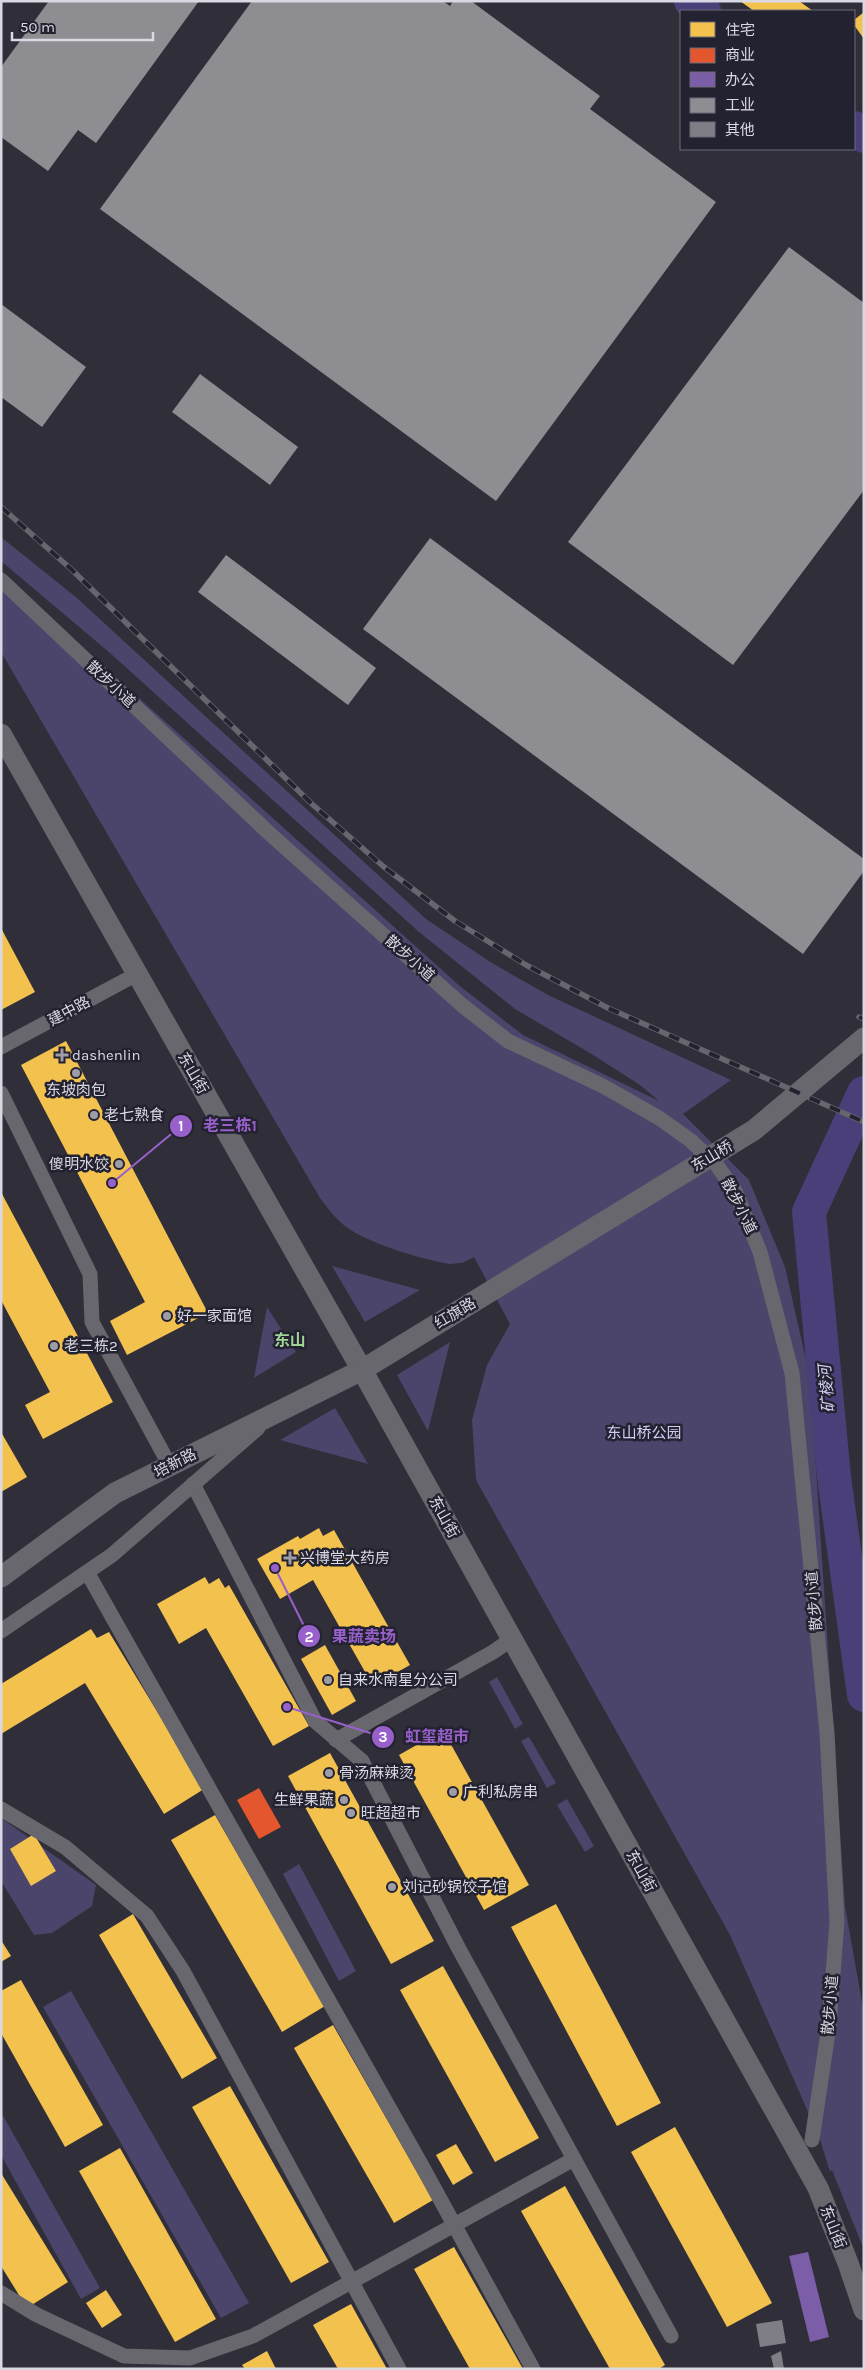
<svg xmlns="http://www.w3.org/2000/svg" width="865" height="2370" font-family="Karla,'Noto Sans SC',sans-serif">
<rect width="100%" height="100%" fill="#302e38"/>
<!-- green -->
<g fill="#4b446b">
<path d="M1,537l76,61 349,321 66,44 56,32 183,85 -48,34 66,66 36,87 25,110 35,529 19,108v236l-32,-80 -2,2 -10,-33 -90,-204 -254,-455 -4,-60 15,-55 23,-41 -36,-67 -12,6 -13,1c-30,-6 -73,-18 -100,-35 -12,-8 -20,-19 -29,-31l-319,-546v-66l30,15 430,386 62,48 136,66 -19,-16 -50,-32 -75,-44 -96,-77 -309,-279 -109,-92z"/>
<polygon points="332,1266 420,1290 365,1322"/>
<polygon points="267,1307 296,1352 254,1378"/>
<polygon points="450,1342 428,1431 397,1375"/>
<polygon points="335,1408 368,1464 280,1440"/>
<polygon points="497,1677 523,1724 515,1729 489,1682"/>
<polygon points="529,1737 556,1783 547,1788 521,1741"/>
<polygon points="567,1799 594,1846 585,1852 557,1805"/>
<polygon points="1,1818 96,1885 92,1906 52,1933 34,1935 1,1881"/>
<polygon points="299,1864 356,1971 339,1981 283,1874"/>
<polygon points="71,1991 249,2303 221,2318 43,2007"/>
<polygon points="1,2112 100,2288 81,2299 1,2155"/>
</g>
<!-- homes -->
<g fill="#f2c14e">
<polygon points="740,1 799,1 813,11 754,11"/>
<polygon points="864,12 864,39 854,25 854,20"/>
<polygon points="1,928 35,992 1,1010"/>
<polygon points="66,1041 208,1313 127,1355 110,1321 145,1302 21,1065"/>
<polygon points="1,1192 113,1402 43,1439 25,1405 50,1392 1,1300"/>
<polygon points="1,1432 27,1477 1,1492"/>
<polygon points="319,1528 323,1536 334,1530 410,1665 373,1686 313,1580 280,1599 257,1559 298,1536 300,1539"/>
<polygon points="205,1577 209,1584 219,1578 225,1588 229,1585 309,1726 273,1746 206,1628 179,1644 157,1604"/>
<polygon points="91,1629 97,1638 109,1632 204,1789 164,1814 85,1683 1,1734 1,1684"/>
<polygon points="325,1645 356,1701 332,1715 301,1659"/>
<polygon points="443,1730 529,1885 484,1910 399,1755"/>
<polygon points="330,1753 434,1941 391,1964 288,1776"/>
<polygon points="215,1815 325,2006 282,2032 171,1840"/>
<polygon points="34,1834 56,1871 31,1886 10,1849"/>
<polygon points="556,1904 661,2103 617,2126 511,1927"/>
<polygon points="133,1914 217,2058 182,2079 99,1935"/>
<polygon points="1,1940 11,1956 1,1962"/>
<polygon points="443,1966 539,2138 495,2162 400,1990"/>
<polygon points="21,1980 103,2125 65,2147 1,2033 1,1991"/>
<polygon points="333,2025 433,2200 394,2223 294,2048"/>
<polygon points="230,2086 329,2262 291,2283 192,2107"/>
<polygon points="675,2127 772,2303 727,2327 631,2152"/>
<polygon points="456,2144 473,2173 453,2185 436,2155"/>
<polygon points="120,2148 216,2319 175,2342 79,2171"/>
<polygon points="1,2173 68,2282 27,2308 1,2266"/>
<polygon points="565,2186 665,2365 659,2369 610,2369 521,2211"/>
<polygon points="454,2247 523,2369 470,2369 414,2269"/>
<polygon points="106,2290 122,2315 102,2328 86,2303"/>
<polygon points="351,2304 387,2369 338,2369 313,2325"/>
<polygon points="267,2351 276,2369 245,2369 242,2365"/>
</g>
<!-- shops -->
<polygon fill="#e4572e" points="259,1788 281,1827 259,1839 237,1800"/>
<!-- offices -->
<polygon fill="#7b5ea7" points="808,2252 829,2337 810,2342 789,2256"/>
<!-- industry -->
<g fill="#8d8d92">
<polygon points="49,1 199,1 96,143 78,130 48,171 1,137 1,67"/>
<polygon points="252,1 443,1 450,6 453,1 471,1 600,96 590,109 716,202 496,501 100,209"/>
<polygon points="789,247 864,303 864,490 733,665 568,542"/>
<polygon points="1,304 86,367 42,427 1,397"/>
<polygon points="200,374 298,447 270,485 172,412"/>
<polygon points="430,538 864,859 864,871 803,954 363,629"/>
<polygon points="226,555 376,668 348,705 198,592"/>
</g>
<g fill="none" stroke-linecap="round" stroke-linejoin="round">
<!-- river -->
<g stroke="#4b3f7a" stroke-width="34">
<polyline points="691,1 704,11"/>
<polyline points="854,128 864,136"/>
<polyline points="864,1093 809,1212 834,1477 864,1695"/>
</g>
</g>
<!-- building -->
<g fill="#7f7d86">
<polygon points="782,2320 786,2343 760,2347 756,2324"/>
<polygon points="781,2351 784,2369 774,2369 771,2356"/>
</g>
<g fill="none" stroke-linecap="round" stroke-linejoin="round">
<!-- street -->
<g stroke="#68676e" stroke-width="15">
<polyline points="1,580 270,834 463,1006 508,1041 603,1086 659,1118 690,1140 716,1164 735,1191 760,1252 792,1373 827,1733 837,1922 829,2026 812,2140"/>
<polyline points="1,1047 137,974"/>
<polyline points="1,1093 90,1274 92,1322 170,1466"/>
<polyline points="193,1484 315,1721 362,1761 459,1949 671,2336"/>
<polyline points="87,1572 422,2166 533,2369"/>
<polyline points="1,1631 112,1555 258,1428"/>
<polyline points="336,1740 493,1652 512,1639"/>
<polyline points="1,1809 65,1847 147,1916 183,1971 399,2369"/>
<polyline points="1,2293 37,2315 124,2356 190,2358 253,2336 574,2159"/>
</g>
<!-- secondary -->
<g stroke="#68676e" stroke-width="21">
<polyline points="1,734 362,1370 818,2188 848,2263 864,2310"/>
<polyline points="1,1577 115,1493 362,1370 754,1130 864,1038"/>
</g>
<defs>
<g id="rail">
<polyline points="1,507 71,569 312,804 384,867 455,921 526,965 608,1008 864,1122"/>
<polyline points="859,1017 864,1019"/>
</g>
</defs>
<!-- rail casing -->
<use href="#rail" stroke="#67656d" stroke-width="5.5"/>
<!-- rail -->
<use href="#rail" stroke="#232230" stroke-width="4" stroke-dasharray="11" stroke-linecap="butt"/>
</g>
<!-- markers -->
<g fill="#9e9da7" stroke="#232230" stroke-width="2">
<path d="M59.5 1047.5h5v5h5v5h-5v5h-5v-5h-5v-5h5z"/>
<circle cx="76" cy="1073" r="5"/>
<circle cx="94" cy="1115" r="5"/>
<circle cx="119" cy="1164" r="5"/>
<circle cx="167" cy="1316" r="5"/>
<circle cx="54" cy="1346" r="5"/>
<path d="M287.5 1550.5h5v5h5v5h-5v5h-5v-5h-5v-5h5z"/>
<circle cx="328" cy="1680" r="5"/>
<circle cx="329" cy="1773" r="5"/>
<circle cx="453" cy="1792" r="5"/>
<circle cx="344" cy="1800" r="5"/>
<circle cx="351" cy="1813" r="5"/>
<circle cx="392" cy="1887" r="5"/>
</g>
<g text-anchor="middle" stroke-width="5" stroke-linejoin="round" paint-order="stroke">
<!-- street labels -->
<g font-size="15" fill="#dad9e3" stroke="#232230">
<text transform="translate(111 684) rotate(43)" y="5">散步小道</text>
<text transform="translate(410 958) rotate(42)" y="5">散步小道</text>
<text transform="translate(69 1011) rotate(-28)" y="5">建中路</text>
<text transform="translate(193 1073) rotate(60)" y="5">东山街</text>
<text transform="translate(712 1156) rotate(-31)" y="5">东山桥</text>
<text transform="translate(739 1206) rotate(63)" y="5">散步小道</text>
<text transform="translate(455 1313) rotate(-31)" y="5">红旗路</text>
<text transform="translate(175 1463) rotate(-27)" y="5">培新路</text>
<text transform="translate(444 1517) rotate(61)" y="5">东山街</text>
<text transform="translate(814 1601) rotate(-95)" y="5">散步小道</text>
<text transform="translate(641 1871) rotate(61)" y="5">东山街</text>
<text transform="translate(830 2005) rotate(-85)" y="5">散步小道</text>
<text transform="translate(833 2227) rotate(68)" y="5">东山街</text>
</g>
<!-- poi labels -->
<g font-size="15" fill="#dad9e3" stroke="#232230" text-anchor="start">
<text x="72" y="1060">dashenlin</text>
<text x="76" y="1095" text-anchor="middle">东坡肉包</text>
<text x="104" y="1120">老七熟食</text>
<text x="109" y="1169" text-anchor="end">傻明水饺</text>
<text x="177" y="1321">好一家面馆</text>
<text x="64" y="1351">老三栋2</text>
<text x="300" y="1563">兴博堂大药房</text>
<text x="338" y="1685">自来水南星分公司</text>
<text x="339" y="1778">骨汤麻辣烫</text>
<text x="463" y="1797">广利私房串</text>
<text x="334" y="1805" text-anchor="end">生鲜果蔬</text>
<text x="361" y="1818">旺超超市</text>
<text x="402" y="1892">刘记砂锅饺子馆</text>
</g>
<!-- park labels -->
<g font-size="15" fill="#d1cdf4" stroke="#232230">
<text x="644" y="1438">东山桥公园</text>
</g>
<!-- neighbourhood labels -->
<g font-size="16" font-weight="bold" fill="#a0d395" stroke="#232230">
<text x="290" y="1346">东山</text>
</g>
<!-- water labels -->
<g font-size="16" font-style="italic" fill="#cfcbf1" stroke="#232230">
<text transform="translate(826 1389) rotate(-95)" y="6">矿棱河</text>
</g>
</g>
<!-- callouts -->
<path fill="none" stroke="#9860ca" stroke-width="2" d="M112 1183L181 1126M275 1568L309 1636M287 1707L383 1737"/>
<g fill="#9860ca" stroke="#232230" stroke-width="2">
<circle cx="112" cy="1183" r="5"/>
<circle cx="275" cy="1568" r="5"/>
<circle cx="287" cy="1707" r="5"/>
<circle cx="181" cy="1126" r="12"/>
<circle cx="309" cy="1636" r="12"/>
<circle cx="383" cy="1737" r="12"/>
</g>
<g font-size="15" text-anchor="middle" font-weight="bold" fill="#fff">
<text x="181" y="1131">1</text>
<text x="309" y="1642">2</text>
<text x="383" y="1742">3</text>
</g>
<g font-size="16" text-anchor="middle" font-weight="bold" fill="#9860ca" stroke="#232230" stroke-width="5" stroke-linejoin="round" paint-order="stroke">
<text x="230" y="1131">老三栋1</text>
<text x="364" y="1642">果蔬卖场</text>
<text x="437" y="1742">虹玺超市</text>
</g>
<!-- border -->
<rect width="865" height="2370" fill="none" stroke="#dad9e3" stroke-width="5"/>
<!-- legend -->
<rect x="680" y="10" width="175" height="140" fill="#232230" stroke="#6c6b78"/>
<rect x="690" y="22" width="25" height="15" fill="#f2c14e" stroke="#6c6b78"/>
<text x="725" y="35" font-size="15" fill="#dad9e3">住宅</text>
<rect x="690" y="48" width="25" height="15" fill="#e4572e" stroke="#6c6b78"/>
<text x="725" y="60" font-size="15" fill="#dad9e3">商业</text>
<rect x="690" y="72" width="25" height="15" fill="#7b5ea7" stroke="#6c6b78"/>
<text x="725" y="85" font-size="15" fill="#dad9e3">办公</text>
<rect x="690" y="98" width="25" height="15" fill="#8d8d92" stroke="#6c6b78"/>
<text x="725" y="110" font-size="15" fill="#dad9e3">工业</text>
<rect x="690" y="122" width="25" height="15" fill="#7f7d86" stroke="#6c6b78"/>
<text x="725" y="135" font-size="15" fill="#dad9e3">其他</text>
<!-- scale -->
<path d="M12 32v8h141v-8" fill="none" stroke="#dad9e3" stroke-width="2.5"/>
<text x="20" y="32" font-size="15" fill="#dad9e3" stroke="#232230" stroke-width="4" paint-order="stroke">50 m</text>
</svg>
